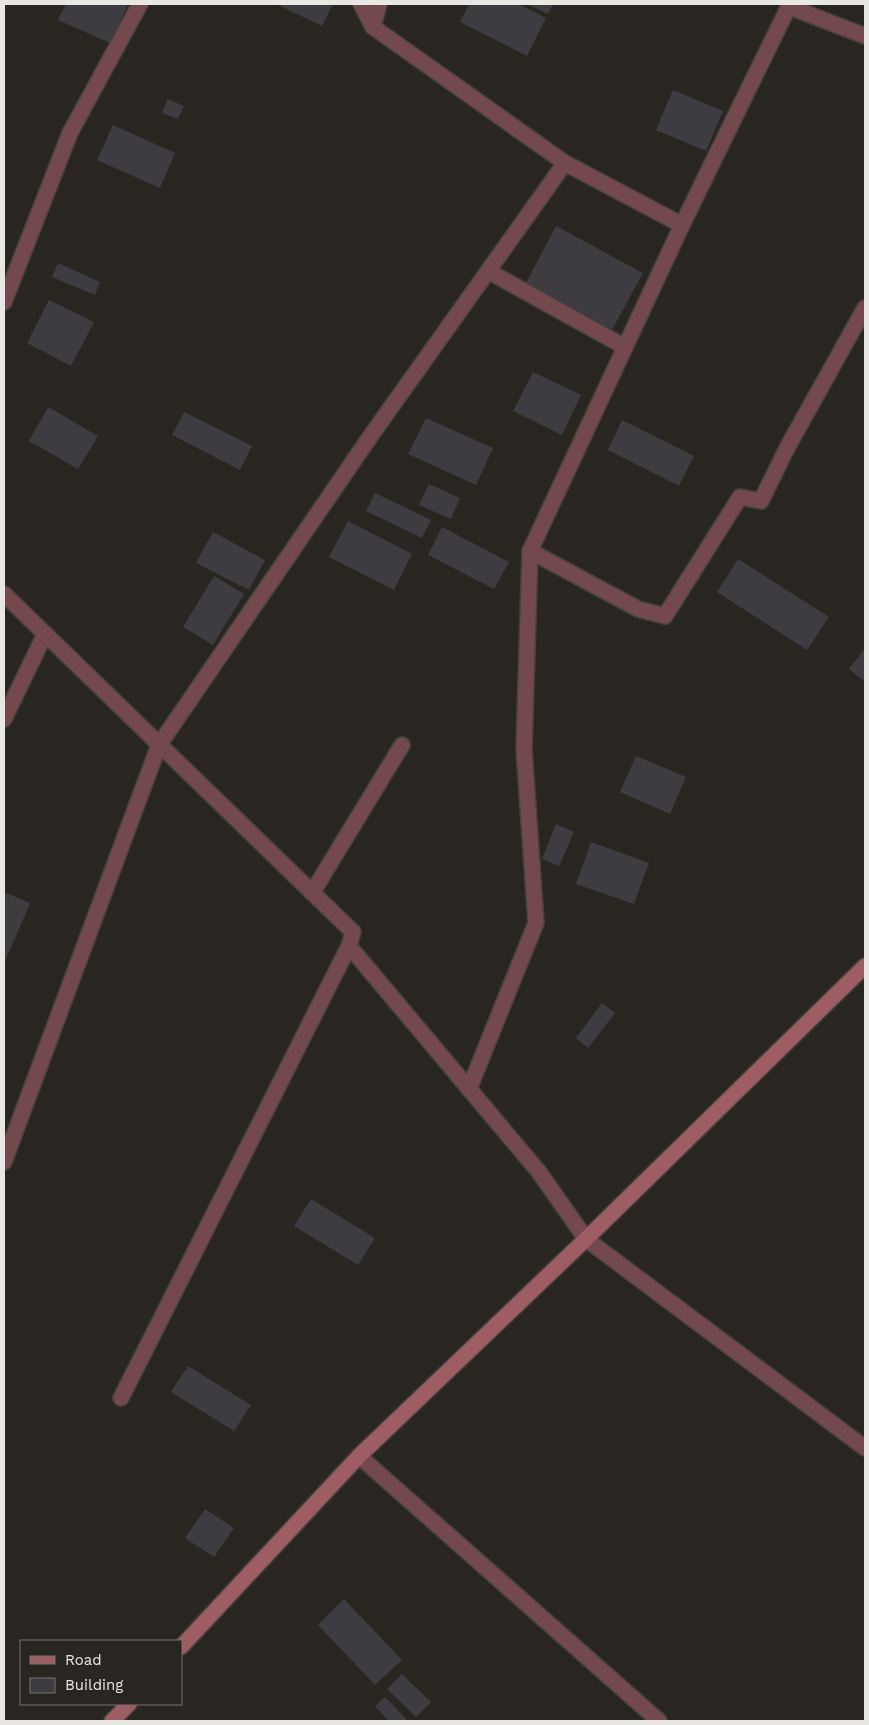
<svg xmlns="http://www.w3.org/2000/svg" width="869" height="1725" font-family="'Work Sans',sans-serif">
<rect width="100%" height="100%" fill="#292622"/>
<!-- building -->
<g fill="#3e3c40">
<polygon points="66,4 128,4 110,43 58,20"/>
<polygon points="276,4 333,4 322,26"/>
<polygon points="469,4 518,4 546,18 527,56 460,22"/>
<polygon points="527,4 553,4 548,14"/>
<polygon points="673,90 723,111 706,151 656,130"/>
<polygon points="168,99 184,106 178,119 162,113"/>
<polygon points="113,125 175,153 160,188 97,160"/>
<polygon points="556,226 643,273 612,330 526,283"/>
<polygon points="58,263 100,282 95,295 52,277"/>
<polygon points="49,300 94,322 71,366 27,343"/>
<polygon points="533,372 581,395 562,435 513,411"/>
<polygon points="48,407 98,436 78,469 29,441"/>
<polygon points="184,412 252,446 240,470 172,435"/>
<polygon points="426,418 493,448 476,485 408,454"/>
<polygon points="622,420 694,456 679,486 608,450"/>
<polygon points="429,484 460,498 451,519 419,505"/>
<polygon points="375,493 431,520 422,538 366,511"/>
<polygon points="348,521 412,554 394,590 329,557"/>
<polygon points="442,527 509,562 494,589 428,555"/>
<polygon points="213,532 265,560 249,590 196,563"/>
<polygon points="738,559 829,617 807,650 717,592"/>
<polygon points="214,576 244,594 213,645 183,627"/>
<polygon points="865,648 865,682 849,669"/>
<polygon points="636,756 686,777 670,814 620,792"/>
<polygon points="556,824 574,832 559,866 542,859"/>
<polygon points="591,842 649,863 634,904 576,884"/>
<polygon points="4,892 30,903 4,964"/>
<polygon points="602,1003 615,1013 588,1048 576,1038"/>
<polygon points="311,1199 375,1238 358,1265 294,1226"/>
<polygon points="188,1366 251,1405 234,1431 171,1392"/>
<polygon points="205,1509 234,1528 214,1557 185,1538"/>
<polygon points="344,1599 402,1660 375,1685 318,1625"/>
<polygon points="402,1674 431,1702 416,1717 387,1689"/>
<polygon points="385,1697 408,1721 389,1721 375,1706"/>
</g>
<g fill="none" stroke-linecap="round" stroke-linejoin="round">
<defs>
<g id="street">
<polyline points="361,4 373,27 379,4"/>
<polyline points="790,7 865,36"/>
<polyline points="373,27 565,163 682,225 790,4"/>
<polyline points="682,225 530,551 638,609 665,616 740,497 761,501 787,448 865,308"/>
<polyline points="488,271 625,347"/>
<polyline points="4,302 70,133 140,4"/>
<polyline points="4,594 353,932 349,946 539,1172 586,1239 865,1448"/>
<polyline points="4,719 45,634"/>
<polyline points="312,893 402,745"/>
<polyline points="469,1089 536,923 524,749 530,551"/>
<polyline points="4,1162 159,745 372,434 565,163"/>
<polyline points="121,1398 349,946"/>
<polyline points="359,1456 659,1721"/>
</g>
<g id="secondary">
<polyline points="181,1647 359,1456 586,1239 865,966"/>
<polyline points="112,1721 129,1704"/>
</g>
</defs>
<!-- street casing -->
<use href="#street" stroke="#44413d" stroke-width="18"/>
<!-- secondary casing -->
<use href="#secondary" stroke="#44413d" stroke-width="18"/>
<!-- street -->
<use href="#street" stroke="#73494e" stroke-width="15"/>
<!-- secondary -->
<use href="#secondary" stroke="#9e5c63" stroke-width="15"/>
</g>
<!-- border -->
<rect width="869" height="1725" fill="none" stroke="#e9e7e4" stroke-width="10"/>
<!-- legend -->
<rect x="20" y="1640" width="162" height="65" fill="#292622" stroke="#767370"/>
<rect x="30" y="1656" width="25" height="8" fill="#9e5c63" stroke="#767370"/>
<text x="65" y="1665" font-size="15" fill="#e9e7e4">Road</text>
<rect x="30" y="1678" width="25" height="15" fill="#3e3c40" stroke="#767370"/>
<text x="65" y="1690" font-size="15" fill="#e9e7e4">Building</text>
</svg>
